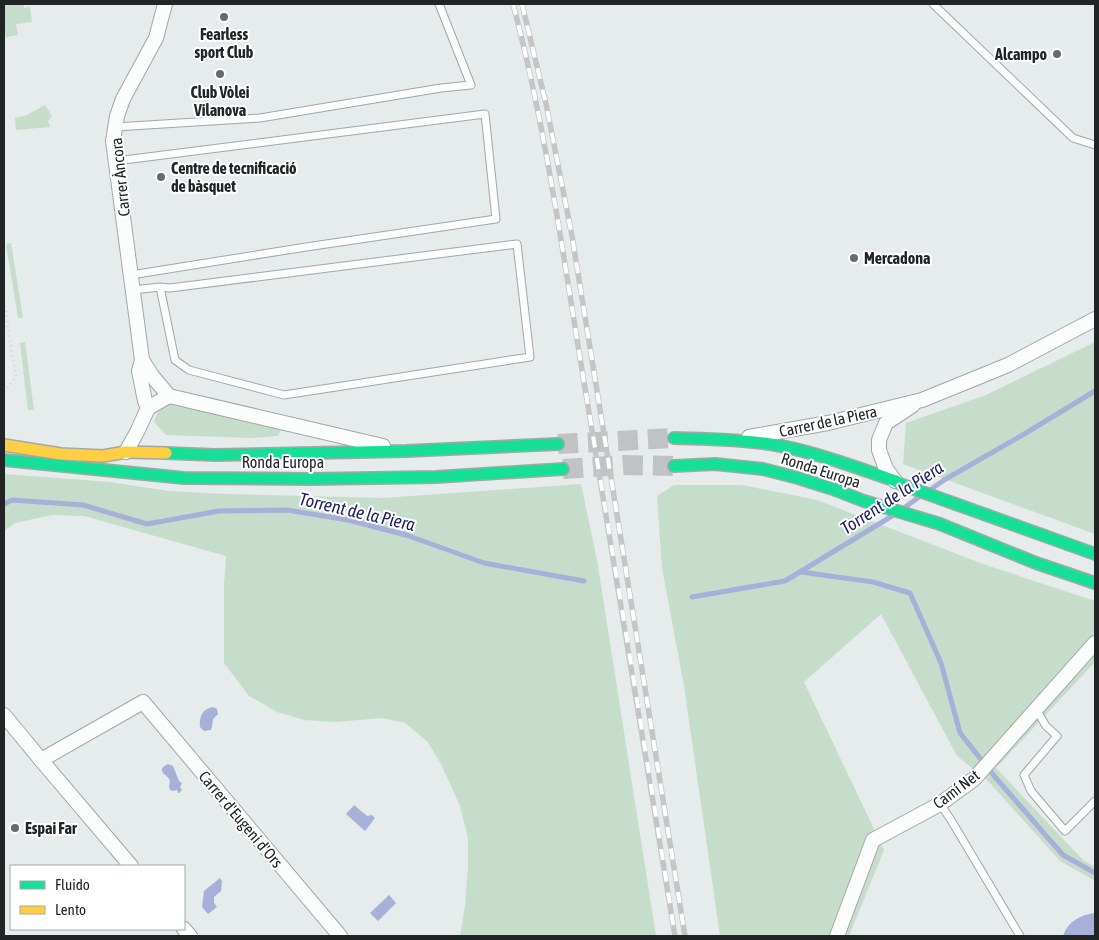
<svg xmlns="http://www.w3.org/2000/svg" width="1099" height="940" font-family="'Asap Condensed',sans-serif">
<rect width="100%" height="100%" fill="#e6ebeb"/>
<!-- green -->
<g fill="#c6ddcb">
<polygon points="4,4 23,4 24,8 30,7 32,22 16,24 18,35 6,37 4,25 4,11 5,11"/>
<polygon points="45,105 52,116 48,121 50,127 16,130 15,118 27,115"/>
<polygon points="11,243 23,318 18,318 6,244"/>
<polygon points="25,342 34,410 28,410 20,343"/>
<polygon points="1095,342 1095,534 903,464 906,423 986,395"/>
<polygon points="173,402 282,428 278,436 251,438 166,435 154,422 158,412"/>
<polygon points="4,474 110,482 169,491 225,494 383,498 581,484 597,560 656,936 460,936 465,905 468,867 468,838 460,806 441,764 427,741 405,723 383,718 334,722 305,720 277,712 249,696 224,663 224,586 226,556 84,516 52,515 15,523 4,531"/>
<polygon points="674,485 742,485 817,500 983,564 1095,601 1095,662 996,768 1083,860 1095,867 1095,881 1060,861 989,782 957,756 881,614 804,682 884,850 849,936 720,936 684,686 662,568 657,496"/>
</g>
<!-- water -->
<g fill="#a6b0d9">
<path d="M213,707l4,2 1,5 -5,5 -1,8 -1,3 -7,1 -4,-4c-1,-10 2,-18 13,-20z"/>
<path d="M168,764l5,2 6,15 3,2 -2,4 2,3 -3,3h-1l-1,-3 -4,1 -3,-1 -1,-3 1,-7c-4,-6 -15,-10 -2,-16z"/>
<polygon points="354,805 367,816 372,815 375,818 365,831 346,814"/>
<polygon points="220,878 222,881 221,891 214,897 214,903 217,907 208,914 202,907 204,891"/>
<polygon points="389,895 396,903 378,921 370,913"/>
<path d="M1095,913v23h-32c5,-15 17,-21 32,-23z"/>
</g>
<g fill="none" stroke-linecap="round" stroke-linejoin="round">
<!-- stream -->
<g stroke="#a6b0d9" stroke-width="5">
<polyline points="930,490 944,480 1026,433 1095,391"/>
<polyline points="4,504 12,500 83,505 147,524 219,511 287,510 348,520 406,535 484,563 584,581"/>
<polyline points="904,508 919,497"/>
<polyline points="801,572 873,582 910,593 941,663 960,733 995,777 1063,855 1095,873"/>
<polyline points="692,597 785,581 892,516"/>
</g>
<!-- secondary-tunnel -->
<g stroke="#bfc3c3" stroke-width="20" stroke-dasharray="20 10" stroke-linecap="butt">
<polyline points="558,444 674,438"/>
<polyline points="563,469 624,465 674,466"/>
</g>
<defs>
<g id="lane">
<polyline points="933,4 1073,138 1095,145"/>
<polyline points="115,127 260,118 441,88 471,85 439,4"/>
<polyline points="116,161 485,114 496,219 306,247 131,275"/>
<polyline points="133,290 160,287 170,288 517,244 530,357 284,395 189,370 175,360 160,287"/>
<polyline points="1036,709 1046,726 1057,736 1024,775 1031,791 1065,831 1095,801"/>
<polyline points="940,804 951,820 1020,936"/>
</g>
<g id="street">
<polyline points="165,4 156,38 123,99 117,116 113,141 142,360 153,377 169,396 383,446"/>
<polyline points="148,408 169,396"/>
<polyline points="749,437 828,423 922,400 1008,365 1095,319"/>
<polyline points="126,452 137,432 148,408 145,401 139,371 142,360"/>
<polyline points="895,481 886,469 879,450 879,440 886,423 913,405"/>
<polyline points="4,715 41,760 131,866"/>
<polyline points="41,760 143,702 340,936"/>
<polyline points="184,929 190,936"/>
<polyline points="837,936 873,840 940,804 974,779 1095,643"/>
</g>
<g id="fast">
<path d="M674,438c32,1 65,1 96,6 43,7 85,23 126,37l4,3 195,70"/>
<polyline points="166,453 215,455 406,451 558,444"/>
<polyline points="4,460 184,478 311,479 436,477 563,469"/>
<polyline points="674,466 715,464 763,469 798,478 833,489 864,501 940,524 1036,563 1095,583"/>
</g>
<polyline id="slow" points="4,445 61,454 103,456 126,452 166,453"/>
</defs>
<!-- lane casing -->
<use href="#lane" stroke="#a3a7a7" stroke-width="9"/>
<!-- street casing -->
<use href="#street" stroke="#a3a7a7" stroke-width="16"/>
<!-- fast casing -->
<use href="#fast" stroke="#a3a7a7" stroke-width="14"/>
<!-- slow casing -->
<use href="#slow" stroke="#a3a7a7" stroke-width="14"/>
<!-- path -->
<polyline stroke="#d3d5d6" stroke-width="3" stroke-dasharray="1 4" stroke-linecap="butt" points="4,301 16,378 4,391"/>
<!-- lane -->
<use href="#lane" stroke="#fbfcfc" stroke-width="7"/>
<!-- street -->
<use href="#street" stroke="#fbfcfc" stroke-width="14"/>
<!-- fast -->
<use href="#fast" stroke="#16e098" stroke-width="11"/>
<!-- slow -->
<use href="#slow" stroke="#ffcf43" stroke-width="11"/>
<defs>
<g id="rail">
<path d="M513,4c33,124 50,252 71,378 31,185 62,370 91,554"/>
<polyline points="522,4 546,104 572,236 685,936"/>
</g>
</defs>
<!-- rail casing -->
<use href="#rail" stroke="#c4c6c6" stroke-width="5.5"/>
<!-- rail -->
<use href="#rail" stroke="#fff" stroke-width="4" stroke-dasharray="11" stroke-linecap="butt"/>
</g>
<!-- markers -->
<g fill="#666a6a" stroke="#fff" stroke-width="2">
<circle cx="224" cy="17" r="5"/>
<circle cx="1057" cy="54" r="5"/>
<circle cx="220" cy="74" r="5"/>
<circle cx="161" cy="177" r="5"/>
<circle cx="854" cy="258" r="5"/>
<circle cx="15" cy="828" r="5"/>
</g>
<g text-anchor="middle" stroke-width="4" stroke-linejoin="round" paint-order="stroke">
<!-- poi labels -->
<g font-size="16" font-weight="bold" fill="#212525" stroke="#fff" text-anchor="start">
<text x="224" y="40" text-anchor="middle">Fearless<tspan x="224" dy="18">sport Club</tspan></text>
<text x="1047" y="60" text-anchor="end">Alcampo</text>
<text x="220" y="98" text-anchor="middle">Club Vòlei<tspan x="220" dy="18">Vilanova</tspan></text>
<text x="171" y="174">Centre de tecnificació<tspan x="171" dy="18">de bàsquet</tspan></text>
<text x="864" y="264">Mercadona</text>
<text x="25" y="834">Espai Far</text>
</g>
<!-- street labels -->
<g font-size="16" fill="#212525" stroke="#fff">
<text transform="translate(120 177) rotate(-96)" y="6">Carrer Àncora</text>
<text transform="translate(828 421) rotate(-12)" y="6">Carrer de la Piera</text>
<text x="283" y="468">Ronda Europa</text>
<text transform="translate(821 470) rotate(18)" y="6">Ronda Europa</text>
<text transform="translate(956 789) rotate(-37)" y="6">Camí Net</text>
<text transform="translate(241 819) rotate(50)" y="6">Carrer d'Eugeni d'Ors</text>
</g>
<!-- water labels -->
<g font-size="18" font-style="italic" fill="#1c1d62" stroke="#fff">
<text transform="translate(892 498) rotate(-33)" y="6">Torrent de la Piera</text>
<text transform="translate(357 512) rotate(13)" y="6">Torrent de la Piera</text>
</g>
</g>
<!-- border -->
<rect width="1099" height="940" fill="none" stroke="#212525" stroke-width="10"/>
<!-- legend -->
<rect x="10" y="865" width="175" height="65" fill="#ffffff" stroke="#a6a8a8"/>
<rect x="20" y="881" width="25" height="8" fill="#16e098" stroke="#a6a8a8"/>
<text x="55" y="890" font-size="15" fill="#212525">Fluido</text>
<rect x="20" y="906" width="25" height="8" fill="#ffcf43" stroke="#a6a8a8"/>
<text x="55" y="915" font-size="15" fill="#212525">Lento</text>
</svg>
